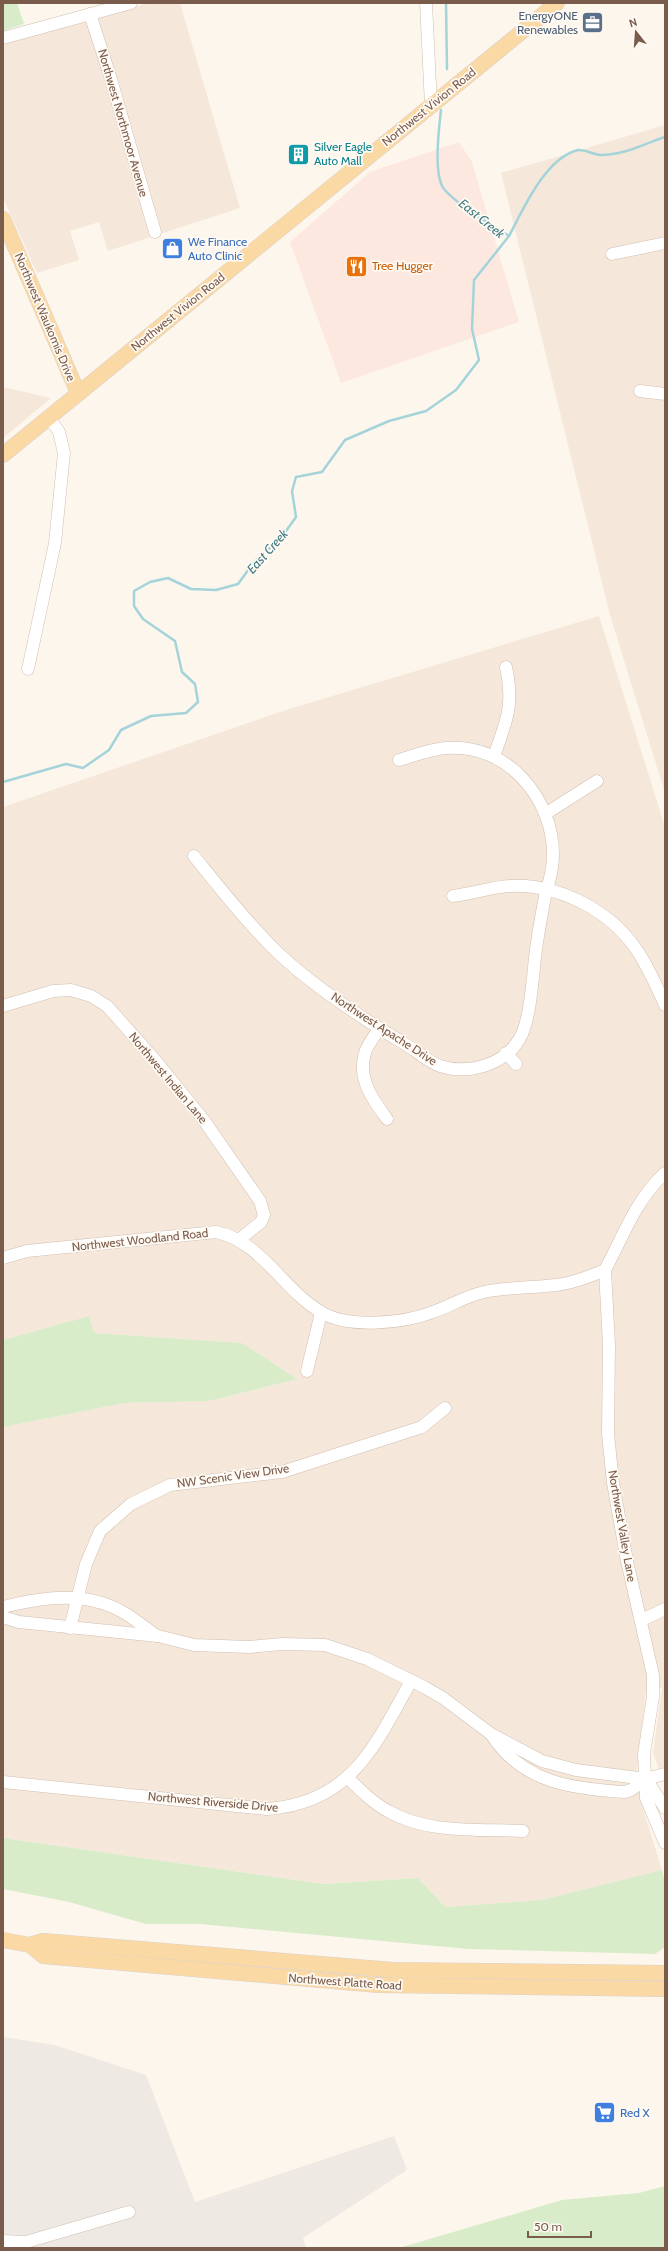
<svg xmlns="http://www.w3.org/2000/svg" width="668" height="2251" font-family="Cabin,sans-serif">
<rect width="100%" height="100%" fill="#fdf6ec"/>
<!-- residential -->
<g fill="#f5e8da">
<polygon points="149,3 180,3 240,208 108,251 99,222 70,231 79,260 37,273 3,198 3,42"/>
<polygon points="665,125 665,793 610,615 501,173"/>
<polygon points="3,387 51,398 3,438"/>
<polygon points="599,616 665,827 665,1785 653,1753 662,1687 646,1692 637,1772 641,1802 662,1870 541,1900 445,1907 418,1878 323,1884 3,1838 3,1427 125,1403 209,1401 297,1379 242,1343 94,1333 89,1316 3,1340 3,807 289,709"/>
</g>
<!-- commercial -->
<polygon fill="#fde8e0" points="459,142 472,162 519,322 341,383 290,242 370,172"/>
<!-- industrial -->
<polygon fill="#efe9e4" points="3,2037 55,2045 146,2075 195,2202 394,2136 407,2170 303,2238 306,2248 3,2248"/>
<!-- green -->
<g fill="#d8ecc9">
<polygon points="3,3 17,3 24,24 3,31"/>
<polygon points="89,1316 94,1333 242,1343 297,1379 209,1401 125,1403 3,1427 3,1340"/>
<polygon points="3,1838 323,1884 418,1878 445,1907 541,1900 662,1870 665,1882 665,1947 655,1954 468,1949 200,1924 146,1924 69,1902 3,1889"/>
<polygon points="665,2186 665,2248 399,2248 562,2200 639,2193"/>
</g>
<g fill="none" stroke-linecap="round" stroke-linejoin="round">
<!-- stream -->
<g stroke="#a5d3da" stroke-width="2.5">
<polyline points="446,3 447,69"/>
<path d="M509,236c14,-26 36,-78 69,-86 7,-1 16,5 23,5 24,0 42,-11 64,-18"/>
<path d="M3,782l63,-18 17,4 26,-18 12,-20 30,-14 35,-3 12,-11 -3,-18 -13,-12 -7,-31 -32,-22 -9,-13v-15l16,-9 18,-4 23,11 25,1 22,-6 16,-22 27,-24 15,-21 -4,-26 4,-14 26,-5 23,-32 44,-19 37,-10 30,-21 23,-30 -7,-31 2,-49 35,-44c-18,-12 -52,-31 -65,-47 -11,-14 -5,-61 -3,-79"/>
</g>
<defs>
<g id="minor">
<polyline points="426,3 431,105"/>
<polyline points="90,14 110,76 155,232"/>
<polyline points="3,38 131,3"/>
<polyline points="612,254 665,243"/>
<polyline points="640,391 665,394"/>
<polyline points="28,669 55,543 64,453 59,432 49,417"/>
<path d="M494,756c13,-36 20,-51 12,-89"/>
<polyline points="545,814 597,781"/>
<path d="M194,856c25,31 50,63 78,91 37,37 88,70 133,97 12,7 22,17 35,22 28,9 65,-1 80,-28 11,-19 13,-66 16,-89 3,-19 6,-39 10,-57 4,-12 7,-23 7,-36 1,-57 -46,-113 -106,-108 -16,1 -32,7 -48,12"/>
<path d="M453,896c19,-2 38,-9 57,-10 46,-3 97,23 124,60 13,18 22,39 31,59"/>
<polyline points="3,1006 53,991 71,990 91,996 107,1006 155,1060 203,1119 260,1201 264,1215 261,1222 239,1240"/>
<path d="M379,1029c-4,6 -10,14 -13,21 -10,27 6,49 21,69"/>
<polyline points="506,1053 516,1064"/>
<path d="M3,1258l24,-7 189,-19c45,9 67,58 105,80 27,17 84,11 112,0 17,-6 33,-16 51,-20 24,-5 48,-4 72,-7 18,-2 33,-8 49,-15 18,-33 31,-71 60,-97"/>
<polyline points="605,1270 609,1345 608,1434 613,1483 627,1561 653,1675 653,1697 644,1754 646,1798 665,1843"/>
<polyline points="307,1371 321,1313"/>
<path d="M3,1607c32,-8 67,-14 99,-4 21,6 38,21 55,33"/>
<polyline points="3,1617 19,1622 158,1636 194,1645 249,1647 282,1644 325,1645 367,1659 424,1687 443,1698 491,1734 542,1761 576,1770 646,1779 665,1774"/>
<polyline points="642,1620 665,1609"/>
<polyline points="70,1628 86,1564 100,1531 131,1504 170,1485 282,1472 422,1427 445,1408"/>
<path d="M493,1737c31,46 80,52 132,55l6,-2 15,-11"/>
<path d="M348,1778c12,12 25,25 40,33 39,23 92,18 135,20"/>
<polyline points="646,1779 665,1808"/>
<path d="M3,1782l264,27c84,-6 108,-63 144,-128"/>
<polyline points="3,2241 26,2242 129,2212"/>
</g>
<g id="major">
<polyline points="3,219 78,393"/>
<polyline points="3,455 557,3"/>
<polyline points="3,1940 30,1945 43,1956 378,1985 665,1989"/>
<polyline points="30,1945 43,1941 393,1970 665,1973"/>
</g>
</defs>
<!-- minor casing -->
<use href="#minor" stroke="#d1beb0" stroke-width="13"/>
<!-- major casing -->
<use href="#major" stroke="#dad1cd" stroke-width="16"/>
<!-- minor -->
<use href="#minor" stroke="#fff" stroke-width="12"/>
<!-- major -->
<use href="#major" stroke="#fbd9a5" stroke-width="15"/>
</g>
<!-- icons -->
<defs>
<symbol id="office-square" viewBox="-11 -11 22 22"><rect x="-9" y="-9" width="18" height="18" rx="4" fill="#5c6f8a" stroke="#fffaf3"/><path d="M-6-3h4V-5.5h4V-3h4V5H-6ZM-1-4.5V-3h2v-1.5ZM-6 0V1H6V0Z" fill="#fff"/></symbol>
<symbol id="building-square" viewBox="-11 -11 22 22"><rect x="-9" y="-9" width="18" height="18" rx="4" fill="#0f9aa8" stroke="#fffaf3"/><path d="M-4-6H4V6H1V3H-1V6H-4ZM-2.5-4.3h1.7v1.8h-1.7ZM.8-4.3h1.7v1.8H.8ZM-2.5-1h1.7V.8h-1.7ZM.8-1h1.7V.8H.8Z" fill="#fff"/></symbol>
<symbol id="shop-square" viewBox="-11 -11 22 22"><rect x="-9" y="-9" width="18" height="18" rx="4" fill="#3f7fe0" stroke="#fffaf3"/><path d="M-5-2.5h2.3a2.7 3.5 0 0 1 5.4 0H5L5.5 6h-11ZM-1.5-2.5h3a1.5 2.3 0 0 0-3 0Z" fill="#fff"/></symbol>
<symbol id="restaurant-square" viewBox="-11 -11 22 22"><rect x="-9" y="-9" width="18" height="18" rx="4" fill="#e8710a" stroke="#fffaf3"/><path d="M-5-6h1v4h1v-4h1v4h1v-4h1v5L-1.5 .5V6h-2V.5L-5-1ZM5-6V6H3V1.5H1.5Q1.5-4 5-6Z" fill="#fff"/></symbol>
<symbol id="supermarket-square" viewBox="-11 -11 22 22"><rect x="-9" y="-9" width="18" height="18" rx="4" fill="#3f7fe0" stroke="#fffaf3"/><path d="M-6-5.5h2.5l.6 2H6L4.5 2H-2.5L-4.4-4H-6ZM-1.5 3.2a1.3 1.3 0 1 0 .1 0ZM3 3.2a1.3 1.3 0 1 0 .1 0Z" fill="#fff"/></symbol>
</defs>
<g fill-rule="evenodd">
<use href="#office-square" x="580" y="10" width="25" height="25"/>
<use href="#building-square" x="286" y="142" width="25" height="25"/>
<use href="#shop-square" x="160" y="236" width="25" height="25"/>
<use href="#restaurant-square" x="344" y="254" width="25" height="25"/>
<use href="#supermarket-square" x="592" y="2100" width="25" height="25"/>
</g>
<g text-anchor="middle" stroke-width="3.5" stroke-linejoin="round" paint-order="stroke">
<!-- service labels -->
<g font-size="12" fill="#4e5e75" stroke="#fffaf3" text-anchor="end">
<text x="578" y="20">EnergyONE<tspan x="578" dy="14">Renewables</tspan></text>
</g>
<!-- street labels -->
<g font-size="12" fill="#7a5c4d" stroke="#fffaf3">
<text transform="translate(429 107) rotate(-39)" y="4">Northwest Vivion Road</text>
<text transform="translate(123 123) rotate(74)" y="4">Northwest Northmoor Avenue</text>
<text transform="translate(178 312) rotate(-39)" y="4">Northwest Vivion Road</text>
<text transform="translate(45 317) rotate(67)" y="4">Northwest Waukomis Drive</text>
<text transform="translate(384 1029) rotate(33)" y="4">Northwest Apache Drive</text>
<text transform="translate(168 1078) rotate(50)" y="4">Northwest Indian Lane</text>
<text transform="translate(140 1240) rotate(-6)" y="4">Northwest Woodland Road</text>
<text transform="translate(233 1476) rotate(-8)" y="4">NW Scenic View Drive</text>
<text transform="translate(622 1526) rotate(80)" y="4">Northwest Valley Lane</text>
<text transform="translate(213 1802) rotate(5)" y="4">Northwest Riverside Drive</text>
<text transform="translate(345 1982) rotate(4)" y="4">Northwest Platte Road</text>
</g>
<!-- culture labels -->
<g font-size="12" fill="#0d838f" stroke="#fffaf3" text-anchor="start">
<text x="314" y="151">Silver Eagle<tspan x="314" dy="14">Auto Mall</tspan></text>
</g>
<!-- shop labels -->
<g font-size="12" fill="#366cbe" stroke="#fffaf3" text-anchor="start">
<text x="188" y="246">We Finance<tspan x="188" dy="14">Auto Clinic</tspan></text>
<text x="620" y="2117">Red X</text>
</g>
<!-- food labels -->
<g font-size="12" fill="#c56008" stroke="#fffaf3" text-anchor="start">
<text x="372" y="270">Tree Hugger</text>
</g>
<!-- water labels -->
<g font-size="13" font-style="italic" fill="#437c86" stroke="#fffaf3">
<text transform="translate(482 218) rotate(39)" y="5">East Creek</text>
<text transform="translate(267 551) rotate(-48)" y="5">East Creek</text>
</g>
</g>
<!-- border -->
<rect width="668" height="2251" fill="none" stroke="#7a5c4d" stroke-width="8"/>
<!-- north arrow -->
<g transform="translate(636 32) rotate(343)" stroke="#fffaf3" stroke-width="3" paint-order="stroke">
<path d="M0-3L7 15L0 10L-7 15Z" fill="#7a5c4d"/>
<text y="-6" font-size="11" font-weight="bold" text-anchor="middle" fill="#7a5c4d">N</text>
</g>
<!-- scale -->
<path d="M528 2231v6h63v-6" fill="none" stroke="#7a5c4d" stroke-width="2"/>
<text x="534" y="2231" font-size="12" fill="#7a5c4d" stroke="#fffaf3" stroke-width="3" paint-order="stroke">50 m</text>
</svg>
